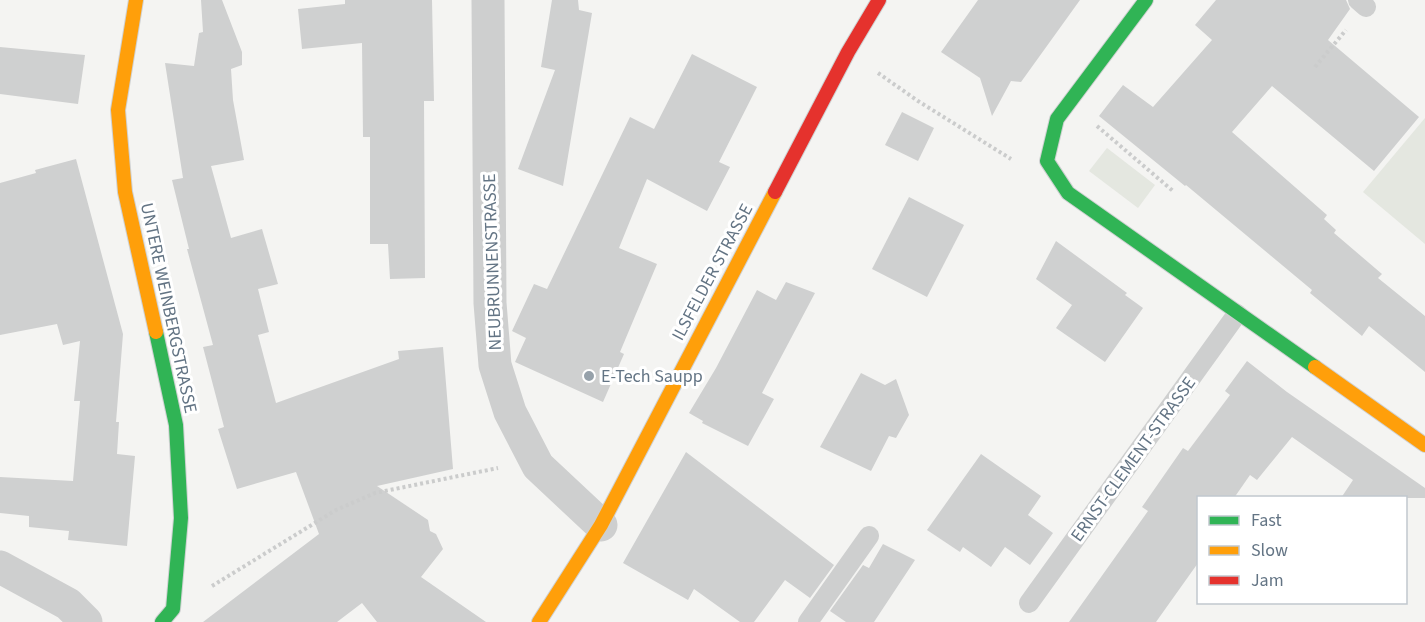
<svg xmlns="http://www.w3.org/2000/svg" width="1425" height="622" font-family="'Source Sans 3',sans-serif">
<rect width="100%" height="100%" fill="#f4f4f2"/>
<!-- green -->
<g fill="#e4e7e0">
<polygon points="1425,118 1425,244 1363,192"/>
<polygon points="1107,148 1155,185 1138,208 1089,171"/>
</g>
<!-- building -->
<g fill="#cfd0d0">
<polygon points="201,0 222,0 242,52 242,65 231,69 233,100 244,160 211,166 231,238 262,229 278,284 258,289 269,332 258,335 276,403 399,359 398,351 443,347 453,469 377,486 428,520 430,531 436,534 443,549 421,577 486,622 377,622 362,603 337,622 203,622 319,534 296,472 237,489 218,429 224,427 203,347 213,345 187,249 189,249 172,180 183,178 165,63 194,66 199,33 203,32"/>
<polygon points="345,0 432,0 434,101 424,101 425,278 390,279 388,244 370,244 370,137 363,137 362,43 302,49 298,9 345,4"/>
<polygon points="552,0 578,0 579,10 592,13 563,186 518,169 555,70 541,67"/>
<polygon points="978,0 1080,0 1021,82 1011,81 992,116 980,78 941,52"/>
<polygon points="1216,0 1346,0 1350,9 1328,40 1419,117 1374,171 1272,86 1232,132 1327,215 1324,219 1336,230 1334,233 1382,274 1378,278 1425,316 1425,372 1369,326 1362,336 1310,293 1312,290 1186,185 1185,186 1099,116 1123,85 1153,107 1212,40 1195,25"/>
<polygon points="0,47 85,55 78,104 0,94"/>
<polygon points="692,54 757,87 719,162 730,167 707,211 647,179 619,248 657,264 620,352 624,354 603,402 515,362 526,338 512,331 534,284 547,289 630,117 654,129"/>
<polygon points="902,112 934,128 918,161 885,145"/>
<polygon points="76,159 123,334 116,422 119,422 117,454 135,456 127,546 68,540 69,531 29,527 29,516 0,513 0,477 73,481 80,401 74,401 80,341 63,345 57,324 0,335 0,183 36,173 35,170"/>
<polygon points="909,197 964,225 927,297 872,269"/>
<polygon points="1056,241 1127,293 1125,295 1143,308 1105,362 1056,328 1072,305 1036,279"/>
<polygon points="786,282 815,293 762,393 774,399 748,446 702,423 703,421 689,413 716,368 757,290 776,300"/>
<polygon points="1247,361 1287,392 1425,488 1425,498 1341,498 1353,480 1292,437 1257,480 1250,475 1234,498 1198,498 1198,563 1156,622 1069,622 1148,511 1142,507 1183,448 1188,451 1230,395 1225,391"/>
<polygon points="861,373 885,385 896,379 909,415 896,438 889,436 871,471 820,447"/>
<polygon points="686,452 834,565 810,598 785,580 754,622 740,622 694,589 688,600 623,563"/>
<polygon points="981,454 1041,496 1028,515 1053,533 1030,565 1005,547 991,567 963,547 960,552 927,530"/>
<polygon points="883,544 915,560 874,622 846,622 830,611 863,565 869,568"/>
</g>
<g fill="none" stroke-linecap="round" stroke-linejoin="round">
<defs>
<g id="fast">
<polyline points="1146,0 1057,119 1047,161 1068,193 1315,367"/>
<polyline points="156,332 176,425 181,518 173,609 162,622"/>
</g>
<g id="slow">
<polyline points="136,0 118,110 125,192 156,332"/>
<polyline points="1315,367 1425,445"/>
<polyline points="539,622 601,525 775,192"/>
</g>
<polyline id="jam" points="775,192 848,52 879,0"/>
</defs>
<!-- fast casing -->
<use href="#fast" stroke="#cfd1d2" stroke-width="16"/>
<!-- slow casing -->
<use href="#slow" stroke="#cfd1d2" stroke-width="16"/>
<!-- jam casing -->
<use href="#jam" stroke="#cfd1d2" stroke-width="16"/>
<!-- path -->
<g stroke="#cbcccc" stroke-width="4" stroke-dasharray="3 3" stroke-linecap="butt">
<polyline points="1315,67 1346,30"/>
<polyline points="878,73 918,101 1011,159"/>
<polyline points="1097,126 1173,191"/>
<polyline points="212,586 336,510 375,493 498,468"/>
</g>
<!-- lane -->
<g stroke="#cecfcf" stroke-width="20">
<polyline points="1358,0 1366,7"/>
<polyline points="1029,603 1237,314"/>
<polyline points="808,622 869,536"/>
</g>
<!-- street -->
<g stroke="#cecfcf" stroke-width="33">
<polyline points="488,0 490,303 495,365 510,412 538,466 601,525"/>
<polyline points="0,567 68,604 86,622"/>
</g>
<!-- fast -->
<use href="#fast" stroke="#30b455" stroke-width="14"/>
<!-- slow -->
<use href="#slow" stroke="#ff9f0a" stroke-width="14"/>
<!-- jam -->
<use href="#jam" stroke="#e5322d" stroke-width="14"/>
</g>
<!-- markers -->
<circle fill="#96a1aa" stroke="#fff" stroke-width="2" cx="589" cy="376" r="6"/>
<g text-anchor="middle" stroke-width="6" stroke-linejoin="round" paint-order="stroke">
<!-- street labels -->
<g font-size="18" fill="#637484" stroke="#fff">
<text transform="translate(492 262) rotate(-92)" y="6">NEUBRUNNENSTRASSE</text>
<text transform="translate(712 272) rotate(-62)" y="6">ILSFELDER STRASSE</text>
<text transform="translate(169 308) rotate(78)" y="6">UNTERE WEINBERGSTRASSE</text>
<text transform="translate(1133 459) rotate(-54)" y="6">ERNST-CLEMENT-STRASSE</text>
</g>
<!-- poi labels -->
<g font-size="18" fill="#637484" stroke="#fff" text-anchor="start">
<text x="601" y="382">E-Tech Saupp</text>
</g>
</g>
<!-- legend -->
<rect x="1197" y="496" width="210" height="108" fill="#ffffff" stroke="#c1c7ce" stroke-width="1.5"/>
<rect x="1209" y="516" width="30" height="9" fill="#30b455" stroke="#c1c7ce" stroke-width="1.5"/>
<text x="1251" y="526" font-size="18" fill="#637484">Fast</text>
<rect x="1209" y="546" width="30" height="9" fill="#ff9f0a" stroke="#c1c7ce" stroke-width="1.5"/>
<text x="1251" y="556" font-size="18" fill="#637484">Slow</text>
<rect x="1209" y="576" width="30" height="9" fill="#e5322d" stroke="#c1c7ce" stroke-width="1.5"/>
<text x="1251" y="586" font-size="18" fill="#637484">Jam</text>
</svg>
